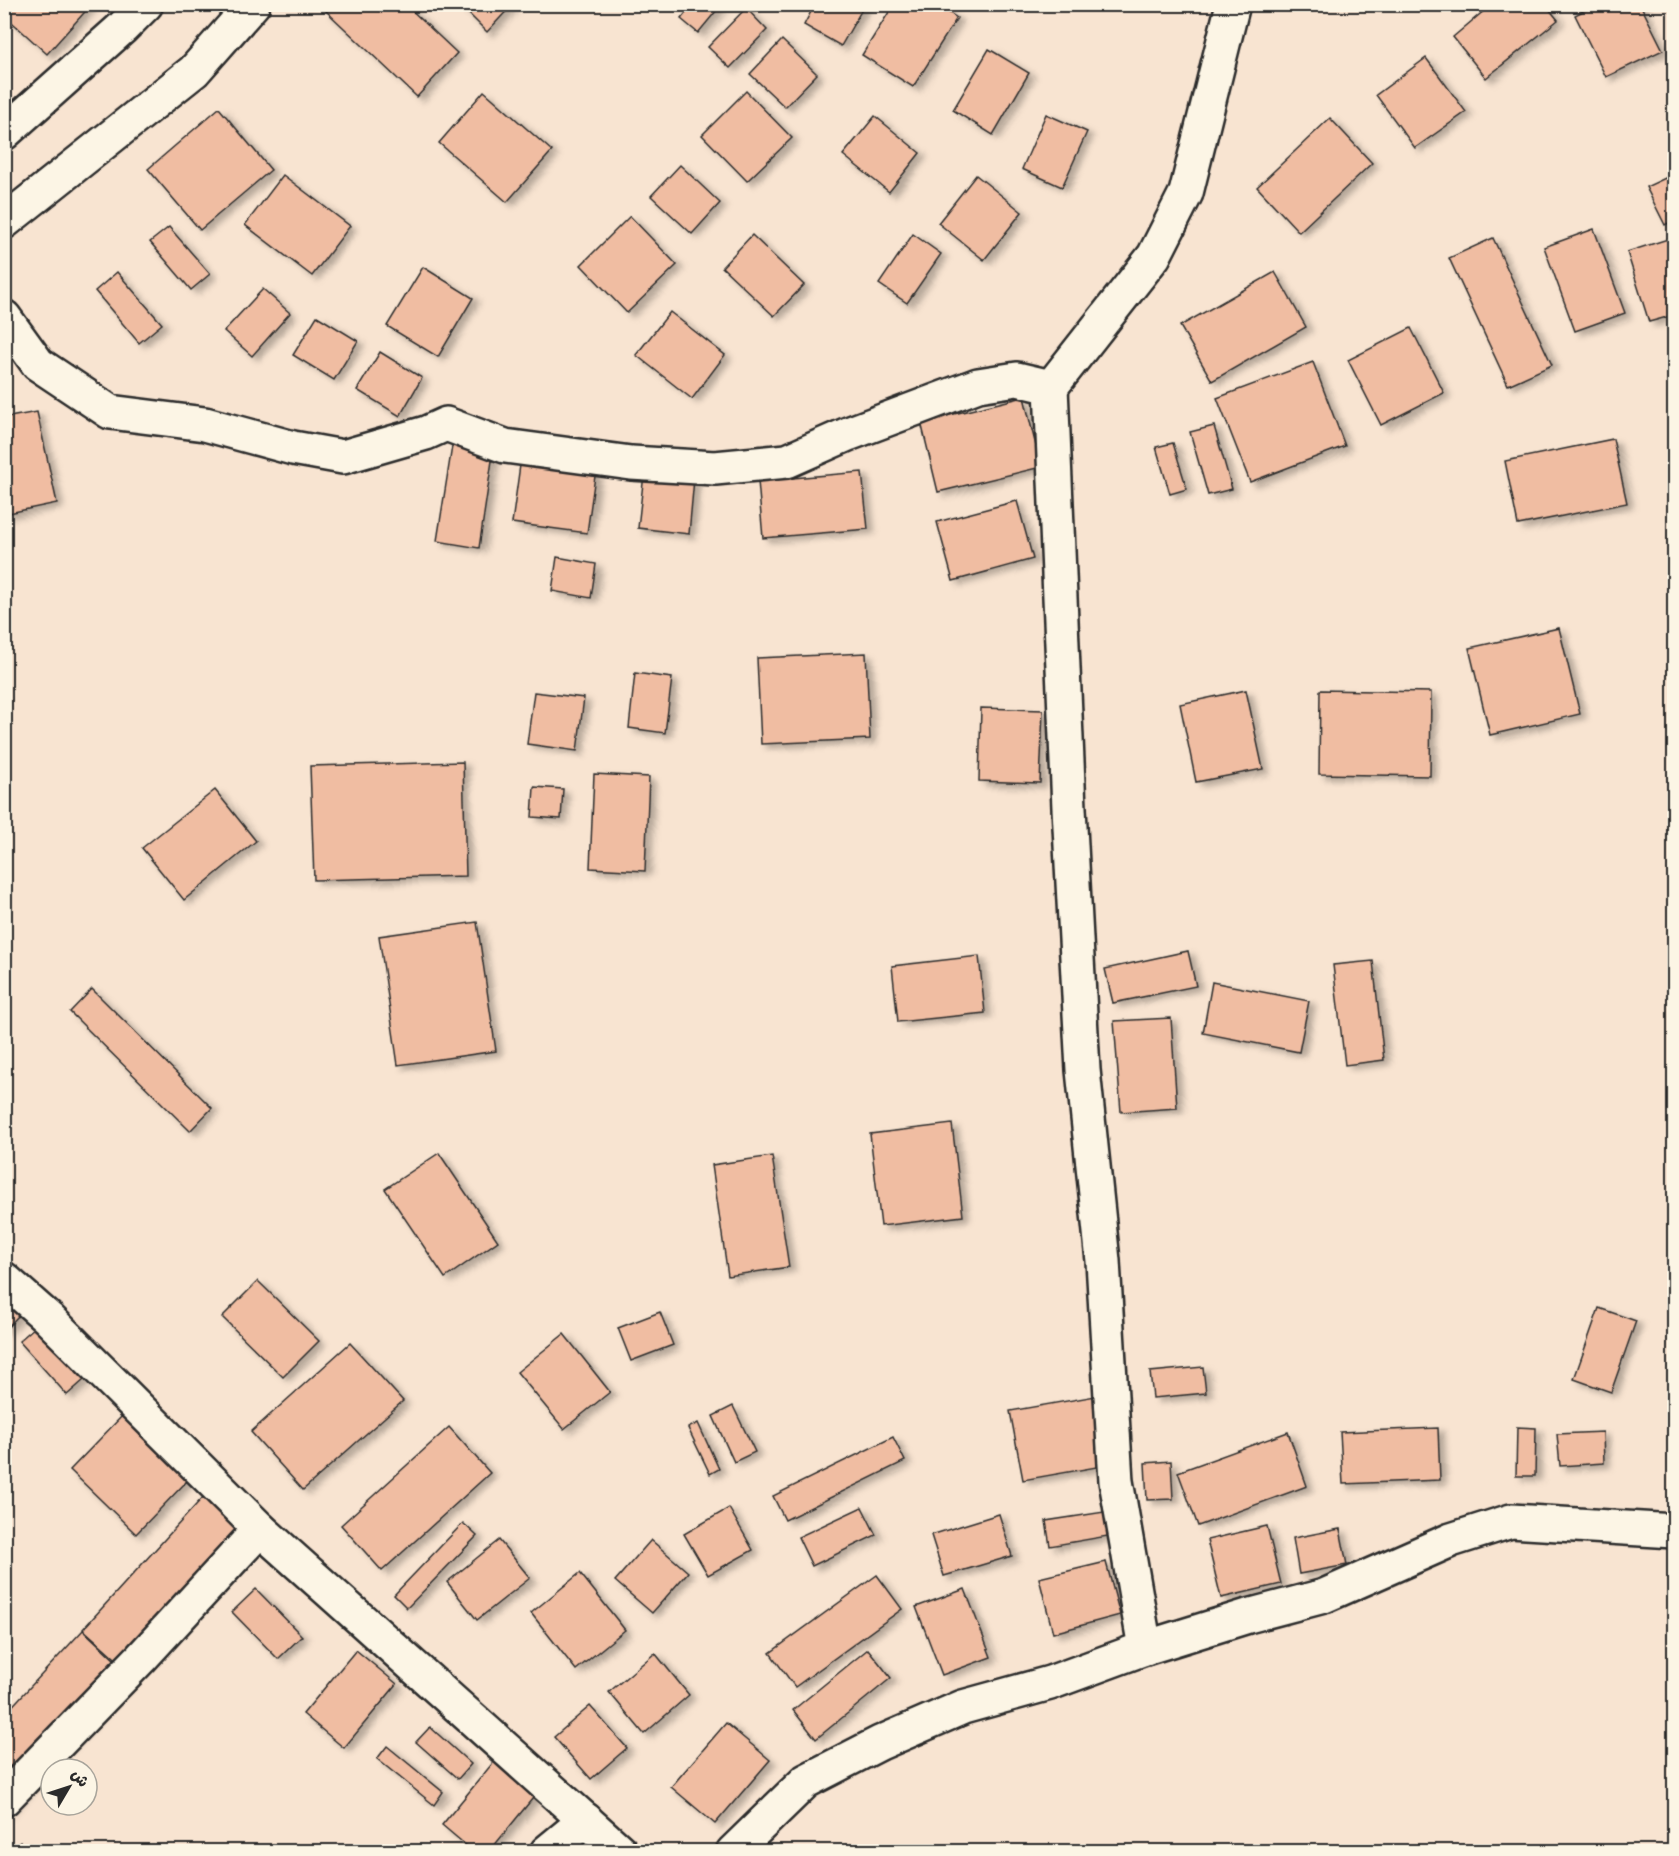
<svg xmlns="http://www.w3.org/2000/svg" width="1679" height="1856" font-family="'Playpen Sans','Playpen Sans Arabic',sans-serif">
<defs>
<filter id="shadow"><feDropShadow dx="6" dy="4" stdDeviation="3" flood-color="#0004"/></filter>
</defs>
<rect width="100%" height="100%" fill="#f8e4d1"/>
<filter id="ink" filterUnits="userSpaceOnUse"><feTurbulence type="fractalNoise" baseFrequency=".0167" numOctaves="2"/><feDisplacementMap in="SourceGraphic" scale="12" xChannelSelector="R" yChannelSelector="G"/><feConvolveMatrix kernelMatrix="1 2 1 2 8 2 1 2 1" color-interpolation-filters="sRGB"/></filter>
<g filter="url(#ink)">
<!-- building -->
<g fill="#f0bda2" stroke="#2b2b2b" stroke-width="1.5" filter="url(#shadow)">
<polygon points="4,4 92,4 47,54 4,15"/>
<polygon points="332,4 405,4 457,53 417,97 326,11"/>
<polygon points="459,4 513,4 487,32"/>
<polygon points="693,4 722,4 698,33 681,19"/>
<polygon points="815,4 865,4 841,46 804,25"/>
<polygon points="894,4 936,4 957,18 913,87 862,55"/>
<polygon points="1492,4 1545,4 1558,20 1486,78 1453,37"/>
<polygon points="1597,4 1640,4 1663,50 1606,77 1575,15"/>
<polygon points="746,8 767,30 730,68 708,47"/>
<polygon points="782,40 817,74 785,107 750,74"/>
<polygon points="989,49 1029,73 993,135 953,110"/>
<polygon points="1426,58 1466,112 1415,148 1376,95"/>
<polygon points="484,91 552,151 507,202 439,143"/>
<polygon points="746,91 792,138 747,181 702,135"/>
<polygon points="219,108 271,170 200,230 148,169"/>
<polygon points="1046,114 1087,132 1062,187 1022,169"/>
<polygon points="875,116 920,153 889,192 843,155"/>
<polygon points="1330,118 1372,163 1299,232 1257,187"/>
<polygon points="680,165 720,203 692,234 651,196"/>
<polygon points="1674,174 1674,220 1665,225 1646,187"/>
<polygon points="283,175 350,226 312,276 245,225"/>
<polygon points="976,175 1022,212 984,260 938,223"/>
<polygon points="630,216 677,265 627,313 581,265"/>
<polygon points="169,227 210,274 191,290 150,242"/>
<polygon points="1594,229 1625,313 1575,331 1544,247"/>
<polygon points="913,234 941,254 907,303 879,284"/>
<polygon points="752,235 804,285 774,316 722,267"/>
<polygon points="1674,237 1674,315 1649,322 1627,252"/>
<polygon points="1493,238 1552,365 1508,385 1449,258"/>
<polygon points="423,267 473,298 438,357 387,326"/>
<polygon points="117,272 162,324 139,343 95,291"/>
<polygon points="1275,272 1306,327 1212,381 1180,326"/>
<polygon points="263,289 290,313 252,356 224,331"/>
<polygon points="670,312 725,355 692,399 636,355"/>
<polygon points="317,316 358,341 334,380 293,355"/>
<polygon points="1411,328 1444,393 1381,425 1348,360"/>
<polygon points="380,352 422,378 400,416 357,390"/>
<polygon points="1313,362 1345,446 1250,482 1217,398"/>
<polygon points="1024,397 1041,467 938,492 921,422"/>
<polygon points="37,412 57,503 4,514 4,418"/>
<polygon points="1214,426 1232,489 1208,495 1190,432"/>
<polygon points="1613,439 1627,503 1518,525 1505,461"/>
<polygon points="453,440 494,447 479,548 437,541"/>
<polygon points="1173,443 1187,489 1170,494 1156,447"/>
<polygon points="521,458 596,469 587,533 512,523"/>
<polygon points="862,472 868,529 763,538 758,481"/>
<polygon points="644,474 694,479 689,534 638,528"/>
<polygon points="1017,501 1033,559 953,581 937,522"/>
<polygon points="557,557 596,564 591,598 552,591"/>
<polygon points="1559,628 1580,714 1490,735 1469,648"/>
<polygon points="866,653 870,739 761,744 757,658"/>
<polygon points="635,673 672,678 665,733 629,728"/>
<polygon points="1246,690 1263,769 1196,782 1180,704"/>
<polygon points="1320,690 1431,692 1430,776 1319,774"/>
<polygon points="534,692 584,698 577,751 527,744"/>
<polygon points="981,708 1043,710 1040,783 979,781"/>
<polygon points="463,762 466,876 314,880 310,766"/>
<polygon points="594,774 649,777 645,871 590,868"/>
<polygon points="534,787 563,789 561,819 532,817"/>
<polygon points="215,790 256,841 184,900 142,848"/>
<polygon points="477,922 496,1051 398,1065 379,936"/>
<polygon points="1188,951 1196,986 1113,1003 1105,969"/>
<polygon points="979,956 985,1013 898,1022 892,966"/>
<polygon points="1373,961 1384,1060 1345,1065 1333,965"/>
<polygon points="1212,982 1309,1001 1299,1052 1203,1033"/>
<polygon points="92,989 212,1108 190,1131 70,1012"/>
<polygon points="1171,1018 1177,1108 1121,1112 1114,1021"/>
<polygon points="952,1124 963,1216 881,1226 870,1134"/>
<polygon points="439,1153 498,1241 445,1278 385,1189"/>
<polygon points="772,1156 789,1267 728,1276 712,1165"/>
<polygon points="258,1281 319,1341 283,1377 222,1317"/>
<polygon points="4,1302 19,1315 4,1331"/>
<polygon points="1599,1308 1636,1321 1611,1392 1574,1379"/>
<polygon points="660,1312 673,1345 631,1361 618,1328"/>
<polygon points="36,1326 84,1380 67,1395 19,1341"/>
<polygon points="564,1334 610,1392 564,1429 517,1372"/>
<polygon points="350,1343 403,1401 303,1490 251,1432"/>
<polygon points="1203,1367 1206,1393 1153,1398 1150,1372"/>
<polygon points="1101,1395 1114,1464 1023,1480 1010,1411"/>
<polygon points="733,1406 755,1452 734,1462 713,1416"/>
<polygon points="123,1415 188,1480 136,1534 70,1470"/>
<polygon points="698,1423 719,1469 710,1474 688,1428"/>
<polygon points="449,1427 490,1473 382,1571 341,1525"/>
<polygon points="1517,1427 1536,1428 1535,1476 1516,1476"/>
<polygon points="1438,1428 1440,1480 1343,1484 1340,1432"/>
<polygon points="1288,1432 1307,1486 1198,1526 1178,1472"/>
<polygon points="1603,1432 1604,1463 1560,1466 1557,1434"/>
<polygon points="893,1437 905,1461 785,1520 773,1496"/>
<polygon points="1171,1461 1173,1499 1147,1500 1145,1463"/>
<polygon points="205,1495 245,1531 124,1666 83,1629"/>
<polygon points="862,1507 876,1535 812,1566 798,1537"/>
<polygon points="729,1508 753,1550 708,1575 684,1534"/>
<polygon points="1104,1512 1108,1536 1050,1546 1046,1521"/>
<polygon points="999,1514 1012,1556 944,1576 931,1535"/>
<polygon points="463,1523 477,1536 407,1608 394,1595"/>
<polygon points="1267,1526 1281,1584 1221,1598 1207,1540"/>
<polygon points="1340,1529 1347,1565 1299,1574 1293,1538"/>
<polygon points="499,1540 530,1578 477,1620 447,1582"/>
<polygon points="651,1540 688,1572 652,1613 615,1581"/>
<polygon points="1106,1562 1120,1615 1053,1633 1039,1578"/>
<polygon points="580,1573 625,1630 576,1670 531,1613"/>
<polygon points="877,1575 902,1609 795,1687 770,1653"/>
<polygon points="256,1589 302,1636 278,1659 232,1612"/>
<polygon points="965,1589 991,1657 942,1675 916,1607"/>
<polygon points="83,1630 132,1676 4,1813 4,1715"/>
<polygon points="868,1649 891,1678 816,1739 793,1710"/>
<polygon points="356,1650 397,1684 344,1748 303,1714"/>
<polygon points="655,1653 689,1695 644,1734 609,1692"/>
<polygon points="590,1706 627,1748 591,1779 554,1737"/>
<polygon points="726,1723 770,1760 715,1824 671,1787"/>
<polygon points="430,1727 471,1764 458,1779 416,1742"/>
<polygon points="387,1746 443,1792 434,1805 377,1759"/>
<polygon points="496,1759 537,1793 489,1852 474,1852 442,1825"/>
<polygon points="20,1842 28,1852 8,1852"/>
</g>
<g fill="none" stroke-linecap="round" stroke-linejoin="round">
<defs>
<g id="minor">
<polyline points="4,133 122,28 146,4"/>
<polyline points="4,222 194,71 253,4"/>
<polyline points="4,317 38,364 110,412 205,424 293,448 343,457 426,433 446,424 505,446 631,463 715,468 787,461 848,434 978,385 1017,379 1051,387 1069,808 1083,1070 1103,1261 1116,1481 1145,1648"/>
<polyline points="1051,387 1154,256 1186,193 1233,4"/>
<polyline points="4,1279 48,1318 260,1529 621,1852"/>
<polyline points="4,1799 141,1658 260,1529"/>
<polyline points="547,1852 586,1820"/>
<polyline points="733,1852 806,1781 880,1743 963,1707 1050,1683 1145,1648 1248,1616 1324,1596 1451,1540 1511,1521 1674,1531"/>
</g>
</defs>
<!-- minor casing -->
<use href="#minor" stroke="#2b2b2b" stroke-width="38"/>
<!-- minor -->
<use href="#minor" stroke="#fcf5e5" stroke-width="33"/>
</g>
</g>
<!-- margin -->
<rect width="1679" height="1856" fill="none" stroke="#fcf5e5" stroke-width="24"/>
<rect x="12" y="12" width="1655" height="1832" fill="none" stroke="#2b2b2b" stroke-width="2" filter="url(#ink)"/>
<!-- north arrow -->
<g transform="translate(69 1787) rotate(51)"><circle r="28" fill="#fcf5e5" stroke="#a8a49b" stroke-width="1.5"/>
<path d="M0-4.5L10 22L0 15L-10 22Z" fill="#2b2b2b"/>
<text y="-9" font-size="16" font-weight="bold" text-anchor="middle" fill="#2b2b2b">ش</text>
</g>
</svg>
